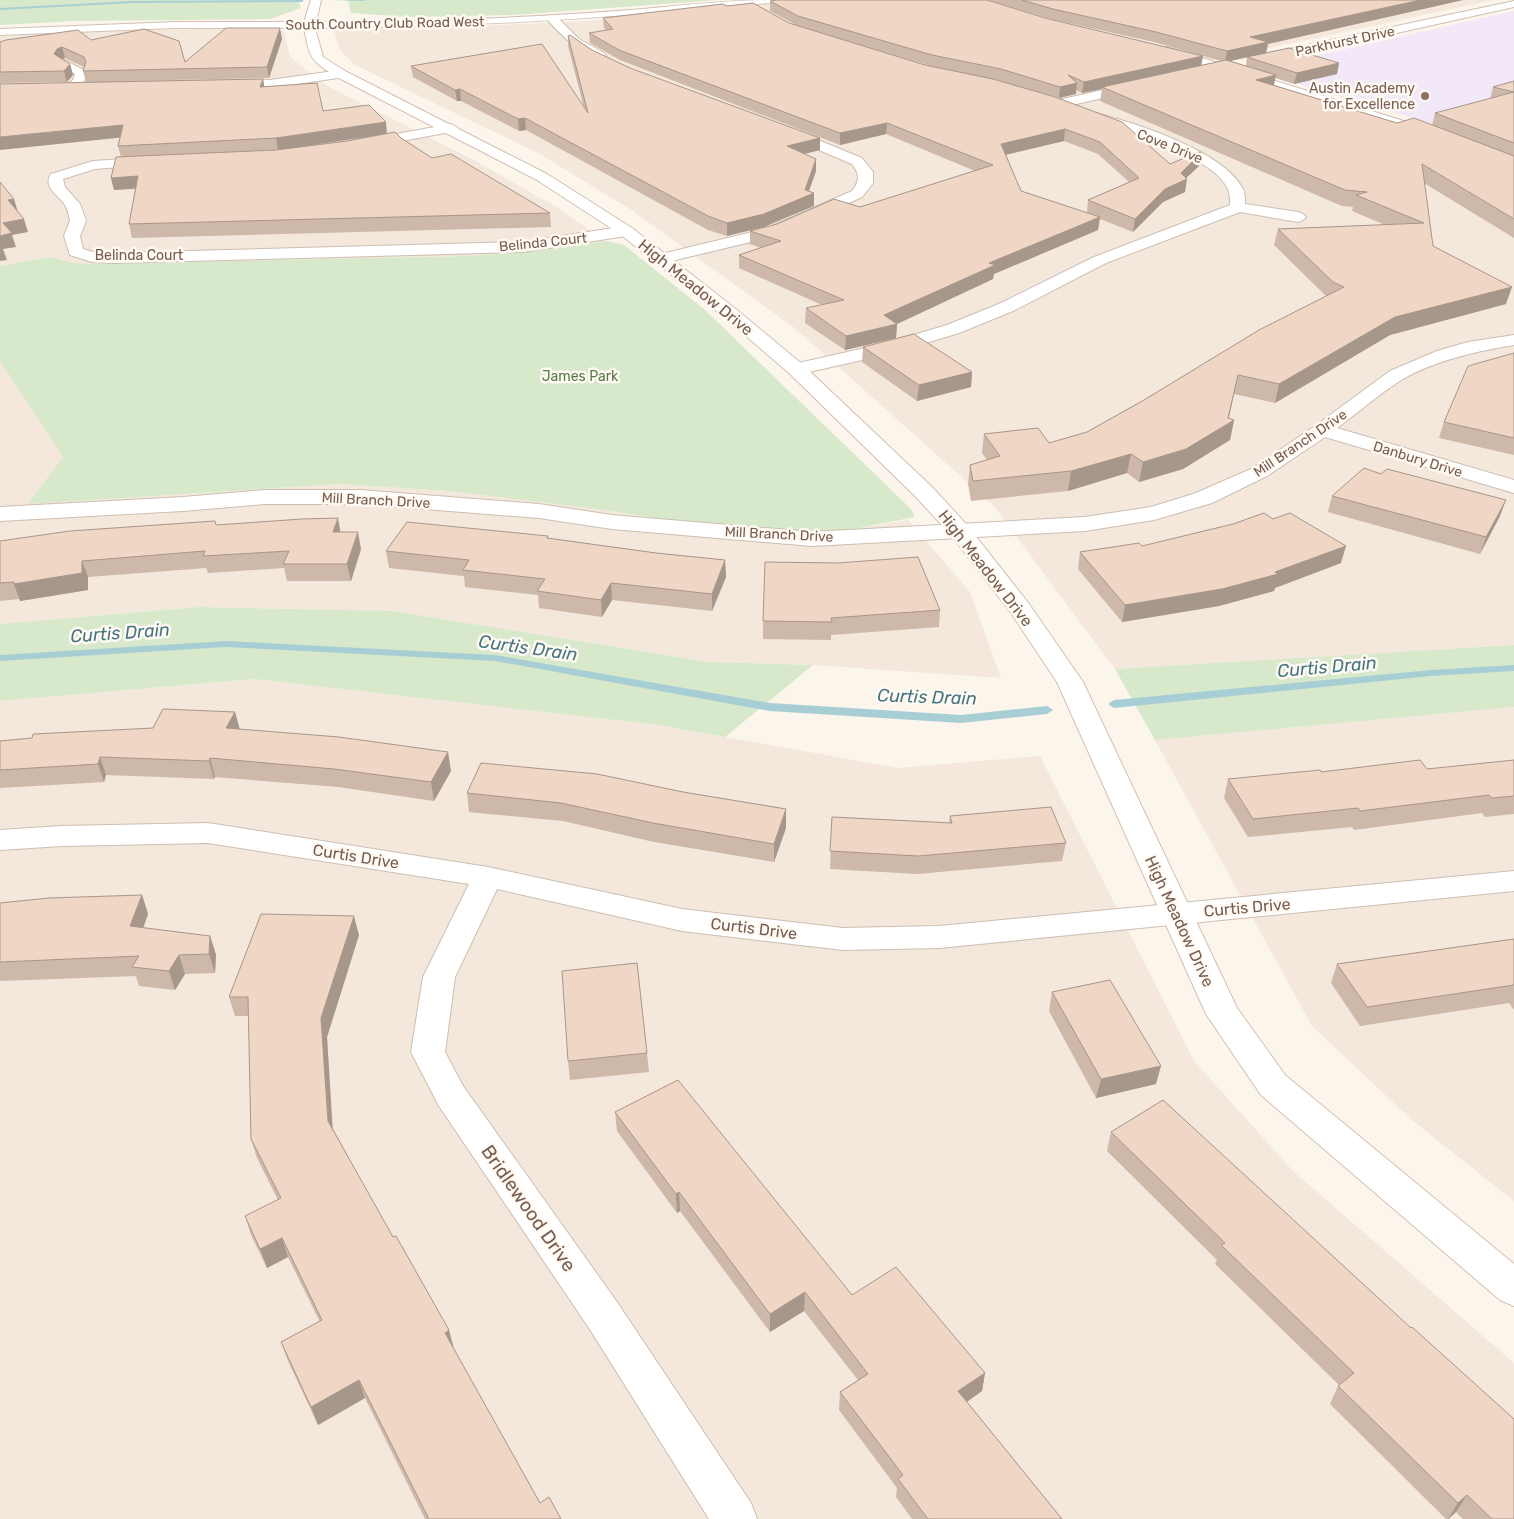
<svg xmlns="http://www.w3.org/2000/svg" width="1514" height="1519" font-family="Rubik,sans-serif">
<rect width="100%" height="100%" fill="#fbf5ec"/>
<!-- residential -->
<g fill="#f3e8db">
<polygon points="810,0 1493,0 1187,66 1514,181 1514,645 1115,669 993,505 796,329 630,209 538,153 355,65 340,50 334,30 458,27 585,21 704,12"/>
<polygon points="210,29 284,31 290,57 327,86 474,160 558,208 606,241 537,251 470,256 92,264 73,263 50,257 0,266 0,36 97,31"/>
<polygon points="0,361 63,457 29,504 340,484 448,491 596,509 677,521 849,530 908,520 970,592 1001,678 813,665 709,662 393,611 199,607 0,624"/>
<polygon points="253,679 659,725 898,768 1040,756 1194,1061 1293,1171 1514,1363 1514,1519 0,1519 0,701"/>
<polygon points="1514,707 1514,1201 1412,1120 1312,1026 1155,740"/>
</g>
<!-- education -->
<polygon fill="#f2e8f8" points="1514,11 1514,156 1422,121 1252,70"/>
<!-- green -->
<g fill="#d7e9ca">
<polygon points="0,0 298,0 301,8 270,19 76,21 0,25"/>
<polygon points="348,0 718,0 514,15 407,17 351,13"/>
<polygon points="606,241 624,245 704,309 911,509 915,517 849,530 783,530 677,521 596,509 448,491 340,484 28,504 63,457 0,361 0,266 50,257 73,263 92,264 470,256 537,251"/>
<polygon points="199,607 393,611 709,662 813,665 725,737 659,725 253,679 0,701 0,624"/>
<polygon points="1514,645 1514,707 1155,740 1115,669"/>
</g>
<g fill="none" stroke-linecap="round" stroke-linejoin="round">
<!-- stream -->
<g fill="#a8ced5" fill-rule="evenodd">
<polygon points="304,0 302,2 133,3 0,10 0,8 133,1"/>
<polygon points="333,0 366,0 364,1"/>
<polygon points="226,641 495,655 770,703 961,715 1047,706 1053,710 1047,714 961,723 770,711 495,661 226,647 0,661 0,655"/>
<polygon points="1514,665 1514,671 1431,676 1114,708 1108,704 1114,700 1431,670"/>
</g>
<defs>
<g id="street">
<polygon points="1514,1 1514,7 1261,63 1255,59 1261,55"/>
<path d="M552,15l4,1 23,23 25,14 2,3 -2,3c-16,4 -48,-29 -58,-41z"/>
<polygon points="1167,47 1439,132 1441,135 1439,138 1429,138 1163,53 1161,51"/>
<path d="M65,60l22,12c-2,10 -7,18 -17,21l-6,-4 9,-9 2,-6 -16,-10 2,-3z"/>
<polygon points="341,70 345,71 347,74 345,77 270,88 226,89 220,85 226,81 270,80"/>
<polygon points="1138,82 1142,83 1144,86 1142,89 1059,108 1053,104 1054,101"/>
<path d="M1096,113c39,10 128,38 147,76 2,4 2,10 2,15l53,8 5,2 3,3 -3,3 -5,2 -58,-10 -134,51 -93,48 -54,22 -66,20 -97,22 -7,-2 -2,-4 2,-4 94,-21 64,-19 54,-22 93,-46 136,-52c0,-5 0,-11 -2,-16 -15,-34 -103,-57 -137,-69l-2,-3 2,-3z"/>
<polygon points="451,124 458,128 456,131 364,148 357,144 364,140"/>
<path d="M786,127l76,31 11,14v11l-11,14 -86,39 -113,27 -6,-2 -2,-3 2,-3 108,-26 87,-38c8,-11 8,-16 0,-27l-71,-30 -2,-3 2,-3z"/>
<path d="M152,157l5,1 2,3 -2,3 -62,5 -32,10 2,8 15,17 6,17 -6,15 3,13 10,3 19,1 411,-11 103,-16 6,2 2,3 -2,3 -6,2 -103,16 -411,11 -20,-1 -22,-7 -6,-19 6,-15c-1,-5 -2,-11 -5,-16 -6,-10 -23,-17 -14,-31l42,-13z"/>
<path d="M1514,335v10c-37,6 -78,15 -111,34 -23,14 -44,33 -66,49l177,52v13l-189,-56 -58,39 -55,27 -58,17 -69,11 -273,15 -200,-17 -73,-11 -179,-14h-95l-82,7 -183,10v-14l183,-10 82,-7h95l179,14 73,11 200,17 273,-15 66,-10 45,-14 57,-25 62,-42 75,-55 47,-20 31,-9z"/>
<polygon points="208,823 488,867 682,909 843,928 939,926 1514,871 1514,891 939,948 843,950 682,931 497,889 455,977 445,1052 463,1086 617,1302 751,1503 757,1519 709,1519 589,1328 439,1106 411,1052 423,977 469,884 208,843 62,846 0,850 0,830 62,826"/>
</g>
<path id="secondary" d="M311,0h10l-5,22c105,0 210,-4 315,-12 48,-4 96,-10 144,-10l-5,3c-151,14 -303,25 -455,25l8,29 22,14 202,103 85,54 105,82 66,55 129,122 35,38 62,79 54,78 154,326 48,67 229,189v42l-14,-6 -239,-205 -55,-81 -149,-332 -46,-69 -60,-78 -35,-38 -127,-124 -64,-55 -105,-84 -83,-54 -200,-103c-27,-17 -27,-18 -33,-49h-129l-175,7v-6l175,-7h129z"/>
</defs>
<!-- street casing -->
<use href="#street" stroke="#cdbeb2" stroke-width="2"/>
<!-- secondary casing -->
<use href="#secondary" stroke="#d3c0b2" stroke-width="2"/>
<!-- street -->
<use href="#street" fill="#fff" fill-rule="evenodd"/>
<!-- secondary -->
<use href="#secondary" fill="#fff" fill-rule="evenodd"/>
</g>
<!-- wall -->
<g fill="#ceb8a9" fill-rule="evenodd">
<path d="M988,0h475l-195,44 -2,9 -35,8 15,5 1,-9 92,6 -2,11 -43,10 -19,-6 -1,7 123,38 35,2 3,-12 55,-14 3,-12 21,-6v157l-90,-55 9,63 73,58 -116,31 -115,68 -41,-9 -5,24 5,2 -4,20 -47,29 -44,13 -12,-9 -59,18 -97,10 -3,-17 2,-19 17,-5 -5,-7 2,-19 65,9 38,-11 239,-136 -52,-51 4,-16 107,-4 -33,-14 1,-4 -11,-1 -242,-105 2,-12 -20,4 -6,-3v4l-17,4 -65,-19 176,85 29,2 -13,12 -1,14 -22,10 -30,30 -33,-13 -2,11 -104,44 -1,5 -96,45 -1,14 -51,12 -40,-27 1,-15 16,-3 -83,-37v-13l22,-7 -11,-4v-13l110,-24 115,-36 -89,-37 -46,11 -220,-85 -30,-17 -1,-10 17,-3 -2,-2 -1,-10 124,-12 71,20 -28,-15v-10l432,64 19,-4 -67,-19 -103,-23zM811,30l120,36 -6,-1zM1064,141l34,13 31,28 -41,18 -1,13 -66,-22 -15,-36z"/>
<polygon points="568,36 592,50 630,68 820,150 805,154 816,159 816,171 809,191 814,193 814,206 727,236 708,230 526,130 519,131 461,101 457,101 413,77 411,66 584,108 568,46"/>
<path d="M282,39l-13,39 -151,3 145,-2 1,8 59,24 78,27 31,20 118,55 1,14 -419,11 -3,-14 6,-35 -21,1 -3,-12 10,-21 -3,-11 2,-9 -34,-55 -3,-11 1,-4 -19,-9 -3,1 8,5 3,11 -6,7 -67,1v-41l91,-2 94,22zM371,136l-24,5 -35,4z"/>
<polygon points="863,347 972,372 971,387 917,401 862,362"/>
<polygon points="1514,353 1514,455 1439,438 1444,422"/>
<polygon points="1381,474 1500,516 1480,554 1328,512 1332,496"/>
<polygon points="215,521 216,525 341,532 361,549 351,581 287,581 284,568 208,573 206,568 88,577 88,590 20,601 20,599 0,601 0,541"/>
<polygon points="548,536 548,538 656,553 725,560 726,577 712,611 612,600 602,617 539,608 538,595 465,587 464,576 389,568 386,551"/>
<polygon points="1142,546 1341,563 1275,588 1274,591 1219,606 1122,622 1078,569 1080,552"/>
<polygon points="940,610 939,627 831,635 831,640 763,639 763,621"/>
<polygon points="235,712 239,729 451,771 434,801 338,787 215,777 214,779 106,775 104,782 0,788 0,741 153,728"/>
<polygon points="1514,760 1514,814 1485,817 1482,813 1354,830 1352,827 1248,837 1224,798 1228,779 1321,772 1427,769"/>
<polygon points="683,792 786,809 786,828 774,862 654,842 563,821 469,812 467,793"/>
<polygon points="950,816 1066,843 1062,861 917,874 830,869 832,817 949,823"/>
<polygon points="142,895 148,914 143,928 210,936 216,955 215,973 185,974 175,990 139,986 136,976 0,981 0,903"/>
<polygon points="359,935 327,1037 333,1129 453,1348 540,1503 561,1519 425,1519 365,1398 318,1425 288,1361 281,1342 320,1322 288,1257 267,1268 251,1235 245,1216 278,1200 257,1158 251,1139 249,1016 235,1016 229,997"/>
<polygon points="1514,939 1514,1010 1509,1003 1360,1026 1331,983 1337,964"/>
<polygon points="1052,992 1156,1084 1096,1098 1049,1011"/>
<polygon points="647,1053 649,1072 570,1080 568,1061"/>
<polygon points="615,1112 852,1295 985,1373 982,1391 967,1402 1062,1519 912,1519 896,1497 897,1488 839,1410 840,1392 858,1380 804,1311 770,1332 680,1211 677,1213 617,1131"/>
<polygon points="1111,1132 1514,1519 1463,1519 1456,1512 1449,1519 1446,1519 1330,1404 1338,1386 1339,1385 1215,1264 1217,1260 1107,1151"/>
</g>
<!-- shaded-wall -->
<g fill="#a7968a">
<polygon points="1421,0 1463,0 1268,44 1266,53 1225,62 1227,51 1250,37"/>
<polygon points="280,28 282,39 269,78 267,67"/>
<polygon points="62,47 65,58 59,60 54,54 57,49"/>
<polygon points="1203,56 1201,67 1102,87 1102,89 1082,93 1084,82"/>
<polygon points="1339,63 1337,74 1294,84 1297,73"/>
<polygon points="70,64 73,75 67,82 64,71"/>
<polygon points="1276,75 1273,89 1256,80"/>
<polygon points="263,79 265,90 260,87"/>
<polygon points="1077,83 1076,94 1059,98 1060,87"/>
<polygon points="460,89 461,101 457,101 455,90"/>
<polygon points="525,118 526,130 519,131 518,119"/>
<polygon points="386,122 387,134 278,150 276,138"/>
<polygon points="887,123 886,134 840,145 840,133"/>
<polygon points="123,125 126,137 0,150 0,137"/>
<polygon points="1065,129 1064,141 1000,156 1001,144"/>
<polygon points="820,138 820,150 787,158 787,146"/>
<polygon points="1201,153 1199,166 1184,180 1187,179 1185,192 1163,202 1133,232 1135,219"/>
<polygon points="816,159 816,171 807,196 814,193 814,206 764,227 727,236 727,223 805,190"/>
<polygon points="138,176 141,188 114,190 111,178"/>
<polygon points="14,199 18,212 8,200"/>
<polygon points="1100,217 1098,230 994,274 993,279 897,324 896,338 845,350 846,336 884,315 989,263"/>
<polygon points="24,219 28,232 12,235 16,247 3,249 7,260 0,261 0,236 3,223"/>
<polygon points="1512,287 1506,304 1390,335 1275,403 1279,384 1395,317"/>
<polygon points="972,372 971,387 917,401 919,385"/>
<polygon points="1238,375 1227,425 1234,420 1230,440 1183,469 1139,482 1143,462"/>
<polygon points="1131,454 1127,473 1068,491 1071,471"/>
<polygon points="1506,500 1500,516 1480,554 1486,537"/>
<polygon points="338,518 341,535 333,532"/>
<polygon points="358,532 361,549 351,581 347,564"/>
<polygon points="1346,546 1341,563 1275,588 1274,591 1219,606 1122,622 1125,605 1275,572"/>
<polygon points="725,560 726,577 712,611 712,594"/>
<polygon points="82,561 88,577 88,590 20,601 14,584"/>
<polygon points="611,583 612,600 602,617 601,600"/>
<polygon points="235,712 240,730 226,728"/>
<polygon points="448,752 451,771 434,801 431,782"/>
<polygon points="100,757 106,775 104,782 98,764"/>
<polygon points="210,758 215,777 214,779 209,761"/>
<polygon points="786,809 786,828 774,862 774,844"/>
<polygon points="142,895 148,914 137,945 130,926"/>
<polygon points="354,916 359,935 327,1037 333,1140 328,1121 321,1018"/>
<polygon points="210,936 216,955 215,973 209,954"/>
<polygon points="179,955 185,974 175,990 169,971"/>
<polygon points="1161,1066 1156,1084 1096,1098 1101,1079"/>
<polygon points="679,1192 680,1211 677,1213 676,1194"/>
<polygon points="282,1238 288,1257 267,1268 260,1249"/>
<polygon points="805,1292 804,1311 770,1332 770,1314"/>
<polygon points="449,1330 454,1349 445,1333"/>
<polygon points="985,1373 982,1391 955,1410 958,1391"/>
<polygon points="359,1380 365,1398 318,1425 311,1407"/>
<polygon points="1467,1495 1456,1512 1448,1519 1458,1503"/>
</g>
<!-- building -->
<g fill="#efd6c5" stroke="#a7968a">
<polygon points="777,0 987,0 1045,18 1203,56 1084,82 1068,75 1077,83 1060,87 1001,69 932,55 798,16 770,1"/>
<polygon points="1022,0 1421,0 1250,37 1268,42 1227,51 1156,32 1053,9"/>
<polygon points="753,3 789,23 925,65 993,79 1055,97 1122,122 1170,164 1199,152 1201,153 1181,173 1187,179 1165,189 1135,219 1088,200 1139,178 1100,142 1065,129 1001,144 1021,191 1100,217 989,263 995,265 884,315 897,324 846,336 806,308 844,300 739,255 781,241 750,231 777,224 834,199 860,207 993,165 887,123 840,133 619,50 589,33 613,29 603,18 723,4 727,6"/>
<polygon points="226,28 280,28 267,67 83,71 86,62 84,57 62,47 57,49 54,54 70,64 64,71 0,72 0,42 6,40 78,30 91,40 144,29 179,41 185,62"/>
<polygon points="570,35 592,50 630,68 820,138 787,146 816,159 805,190 814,193 764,214 727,223 708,216 525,118 518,119 460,89 455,90 411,66 542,44 588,113 568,36"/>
<polygon points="1289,48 1339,63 1297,73 1247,57"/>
<polygon points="1226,60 1276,75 1256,80 1397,123 1414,118 1514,156 1514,219 1422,164 1433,246 1512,287 1395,317 1279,384 1238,375 1228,418 1234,420 1186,449 1143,462 1131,454 1071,471 973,481 970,465 1000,456 984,434 1038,428 1049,443 1087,432 1144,400 1259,330 1344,287 1333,282 1278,229 1424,223 1356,195 1367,192 1345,190 1102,87"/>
<polygon points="263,79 260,87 317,83 323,111 369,105 386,122 276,138 118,146 123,125 0,137 0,84"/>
<polygon points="1514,81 1514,92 1493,87"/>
<polygon points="1514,92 1514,143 1435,113"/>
<polygon points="395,132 401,138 432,158 451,154 550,213 129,224 138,176 111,178 116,157 276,150 347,141"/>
<polygon points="0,182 14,199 8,200 24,219 3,223 12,233 0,236"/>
<polygon points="914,334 972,372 919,385 863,347"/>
<polygon points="1514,353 1514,438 1444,422 1468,366"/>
<polygon points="1364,468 1381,474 1387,469 1506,500 1486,537 1332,496"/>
<polygon points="1264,513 1273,519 1290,513 1346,546 1275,572 1278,574 1222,589 1125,605 1080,552 1139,543 1142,546 1233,524"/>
<polygon points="338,518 333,532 358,532 347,564 283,564 289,551 203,556 205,551 82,561 82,573 14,584 14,582 0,583 0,541 70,531 215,521 216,525 302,519"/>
<polygon points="407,522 548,536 547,538 656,553 725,560 712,594 611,583 601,600 537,591 545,579 463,570 469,560 386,551"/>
<polygon points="918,557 940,610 831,618 832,622 763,621 765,562 838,563"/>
<polygon points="163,709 235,712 226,728 339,737 448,752 431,782 334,769 210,758 209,761 100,757 98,764 0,770 0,741 32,738 33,734 153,728"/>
<polygon points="1420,760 1427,769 1514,760 1514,796 1492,798 1489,795 1360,811 1358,808 1253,819 1228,779 1320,770 1321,772"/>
<polygon points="481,763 597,774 683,792 786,809 774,844 653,823 561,803 467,793"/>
<polygon points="1051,807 1066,843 918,856 830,851 832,817 952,823 950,816"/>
<polygon points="142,895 130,926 210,936 209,954 179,955 169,971 132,967 139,956 0,962 0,903 49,898"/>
<polygon points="261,914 354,916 321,1018 328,1121 393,1237 396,1236 449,1330 445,1333 540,1503 549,1497 561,1519 429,1519 359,1380 311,1407 281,1342 322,1320 282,1238 260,1249 245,1216 281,1198 251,1139 248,997 229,997"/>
<polygon points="1514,939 1514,985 1367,1007 1337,964"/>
<polygon points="637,963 647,1053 568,1061 562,971"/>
<polygon points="1110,980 1161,1066 1101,1079 1052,992"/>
<polygon points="678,1080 852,1295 896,1267 985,1373 958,1391 1062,1519 928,1519 898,1479 903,1475 840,1392 868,1374 805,1292 770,1314 679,1192 676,1194 615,1112"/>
<polygon points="1163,1100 1411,1328 1412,1327 1514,1419 1514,1519 1492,1519 1467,1495 1458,1503 1338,1386 1354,1373 1221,1245 1225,1243 1111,1132"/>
</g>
<!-- markers -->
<circle fill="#8d6e63" stroke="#fef9f2" stroke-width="2" cx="1425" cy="96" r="5"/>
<g text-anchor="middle" stroke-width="5" stroke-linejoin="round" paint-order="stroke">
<!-- far-street labels -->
<g font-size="14" fill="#765d50" stroke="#fef9f2">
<text transform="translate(385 23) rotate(-1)" y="5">South Country Club Road West</text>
<text transform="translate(1345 41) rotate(-12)" y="5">Parkhurst Drive</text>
<text transform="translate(1170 146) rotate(22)" y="5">Cove Drive</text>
<text transform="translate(543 242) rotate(-6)" y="5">Belinda Court</text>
<text x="139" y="260">Belinda Court</text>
<text transform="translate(1300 443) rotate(-34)" y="5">Mill Branch Drive</text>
<text transform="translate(1418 459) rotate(17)" y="5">Danbury Drive</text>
<text transform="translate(376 500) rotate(3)" y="5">Mill Branch Drive</text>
<text transform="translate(779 534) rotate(3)" y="5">Mill Branch Drive</text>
</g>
<!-- far-education labels -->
<g font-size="14" fill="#785e54" stroke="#fef9f2" text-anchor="end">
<text x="1415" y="93">Austin Academy<tspan x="1415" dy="16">for Excellence</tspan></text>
</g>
<!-- far-park labels -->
<g font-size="14" fill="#567a48" stroke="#fef9f2">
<text x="580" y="381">James Park</text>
</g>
<!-- street labels -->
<g font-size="16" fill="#765d50" stroke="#fef9f2">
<text transform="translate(696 287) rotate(39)" y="6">High Meadow Drive</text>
<text transform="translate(986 568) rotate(52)" y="6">High Meadow Drive</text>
<text transform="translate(356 856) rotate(9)" y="6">Curtis Drive</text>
<text transform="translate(1247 907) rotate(-5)" y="6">Curtis Drive</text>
<text transform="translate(1180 921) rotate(65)" y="6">High Meadow Drive</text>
<text transform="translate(754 928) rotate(7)" y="6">Curtis Drive</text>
</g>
<!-- water labels -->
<g font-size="18" font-style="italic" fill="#477680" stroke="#fef9f2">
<text transform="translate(120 633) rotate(-4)" y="6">Curtis Drain</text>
<text transform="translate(528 648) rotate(8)" y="6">Curtis Drain</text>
<text transform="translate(1327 667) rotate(-5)" y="6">Curtis Drain</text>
<text transform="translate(927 697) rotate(2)" y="6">Curtis Drain</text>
</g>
<!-- near-street labels -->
<g font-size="19" fill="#765d50" stroke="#fef9f2">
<text transform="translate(529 1208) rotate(55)" y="7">Bridlewood Drive</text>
</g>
</g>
</svg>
